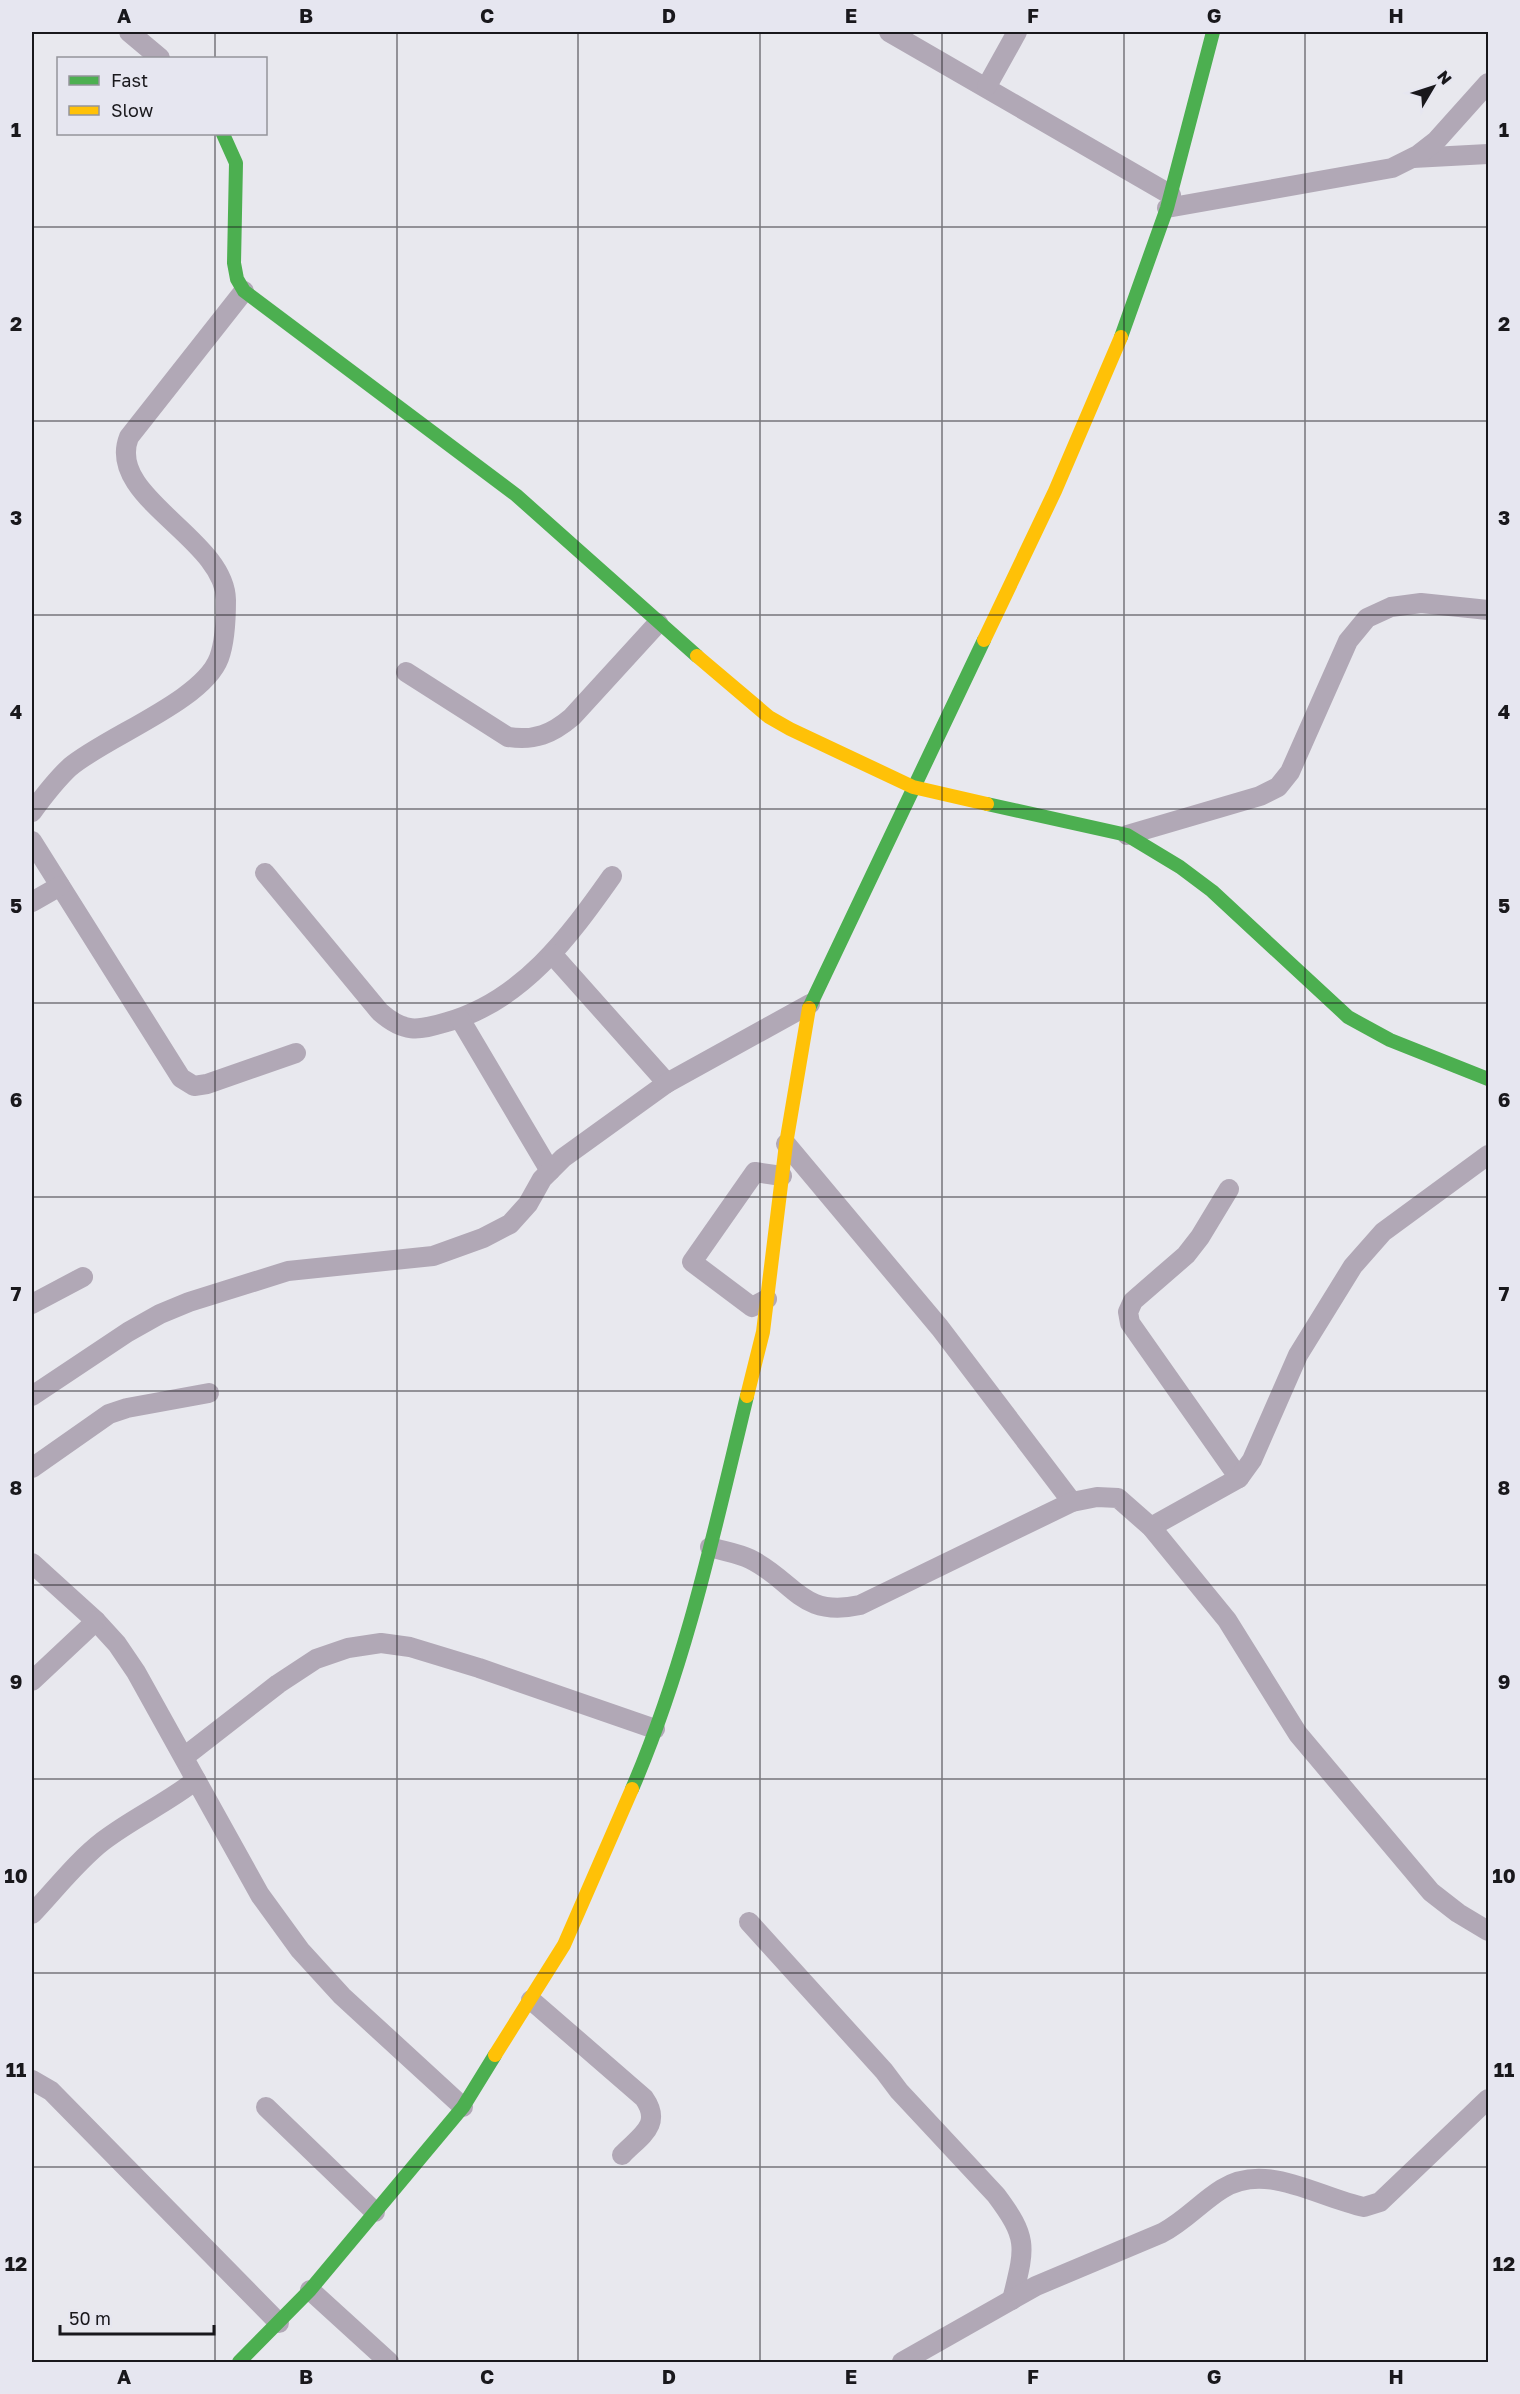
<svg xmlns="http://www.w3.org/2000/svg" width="1520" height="2394" font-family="'Golos Text',sans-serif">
<rect width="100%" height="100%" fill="#e8e8ee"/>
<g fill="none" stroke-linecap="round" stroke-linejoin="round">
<!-- street -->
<g stroke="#b1a8b6" stroke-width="20">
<polyline points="129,32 160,58"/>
<polyline points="889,32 1171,195"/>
<polyline points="987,86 1017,32"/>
<polyline points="1413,158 1488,154"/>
<polyline points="1167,208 1392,168 1418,155 1436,141 1488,83"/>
<path d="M406,672l102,65c27,4 44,-3 64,-20l86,-94"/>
<path d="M32,812c11,-15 24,-32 38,-45 37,-31 133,-66 149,-109 6,-16 7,-41 7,-58 -1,-62 -121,-103 -97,-163l115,-146"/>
<polyline points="1127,835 1260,796 1278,787 1290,772 1348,641 1367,618 1391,607 1421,603 1488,610"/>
<polyline points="32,841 181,1078 194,1086 207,1084 296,1053"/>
<path d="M265,873l115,139c24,21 37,19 67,10 75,-21 122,-85 165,-146"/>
<polyline points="32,902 60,886"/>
<polyline points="552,954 667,1083"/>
<polyline points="460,1019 550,1171"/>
<polyline points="786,1144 940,1328 1072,1502"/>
<polyline points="1229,1189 1200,1237 1186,1255 1133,1301 1128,1312 1130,1323 1239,1478"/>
<polyline points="767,1299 752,1307 692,1262 755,1172 782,1176"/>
<polyline points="32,1304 83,1277"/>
<polyline points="32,1396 128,1332 160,1314 189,1302 288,1271 433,1256 483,1238 510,1224 528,1204 542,1179 563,1158 667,1083 810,1004"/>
<polyline points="32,1468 109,1414 127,1408 209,1393"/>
<polyline points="1151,1527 1239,1478 1252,1460 1298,1355 1353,1266 1383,1232 1488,1155"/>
<path d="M710,1547c13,4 28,6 40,12 45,22 50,59 110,46l212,-103 25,-5 21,1 33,29 76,93 71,114 133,158 27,21 30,18"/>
<polyline points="32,1563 96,1621 117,1644 136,1672 260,1895 300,1950 342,1996 463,2107"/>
<polyline points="32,1681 96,1621"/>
<polyline points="184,1757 278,1684 316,1659 348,1648 381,1643 410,1647 479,1668 655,1729"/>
<path d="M32,1914c23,-24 45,-53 71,-73 30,-23 64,-38 93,-61"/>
<path d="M749,1922l135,149 15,20 97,104c33,44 29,52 16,105"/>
<path d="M531,2000l113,98c19,27 -4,38 -22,57"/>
<polyline points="32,2080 51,2091 279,2323"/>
<polyline points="266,2107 375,2212"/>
<polyline points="310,2290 389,2362"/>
<path d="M902,2362l134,-76 126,-53c23,-12 39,-31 60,-44 44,-28 97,9 142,18l16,-5 108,-103"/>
</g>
<!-- fast -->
<g stroke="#4caf50" stroke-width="14">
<polyline points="223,134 236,163 234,263 237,279 244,291 516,495 697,656"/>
<polyline points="1121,337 1167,208 1213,32"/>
<polyline points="987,804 1127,835 1180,867 1212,891 1348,1017 1390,1040 1488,1079"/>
<polyline points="809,1008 984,640"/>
<path d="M632,1789c54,-125 83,-261 115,-393"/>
<polyline points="239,2362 310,2290 463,2107 495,2055"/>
</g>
<!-- slow -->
<g stroke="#ffc107" stroke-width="14">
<polyline points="984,640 1055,491 1121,337"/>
<polyline points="697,656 769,717 790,729 913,787 987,804"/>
<polyline points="747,1396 763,1332 786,1144 809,1008"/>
<polyline points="495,2055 564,1945 632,1789"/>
</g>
</g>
<!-- grid -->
<path fill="none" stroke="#19181c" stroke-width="1.5" stroke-opacity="0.55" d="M215,32v26M397,32v2330M578,32v2330M760,32v2330M942,32v2330M1124,32v2330M1305,32v2330M215,134v2228M32,227h1456M32,421h1456M32,615h1456M32,809h1456M32,1003h1456M32,1197h1456M32,1391h1456M32,1585h1456M32,1779h1456M32,1973h1456M32,2167h1456"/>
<!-- border -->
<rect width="1520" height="2394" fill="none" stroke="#e6e6f0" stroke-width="66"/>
<!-- legend -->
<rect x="57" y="57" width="210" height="78" fill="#e6e6f0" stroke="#94949b" stroke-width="1.5"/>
<rect x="69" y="76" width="30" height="9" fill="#4caf50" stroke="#94949b" stroke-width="1.5"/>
<text x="111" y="87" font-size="18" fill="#19181c">Fast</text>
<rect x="69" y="106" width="30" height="9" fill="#ffc107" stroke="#94949b" stroke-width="1.5"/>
<text x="111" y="117" font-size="18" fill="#19181c">Slow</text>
<!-- north arrow -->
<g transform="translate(1433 87) rotate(51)" stroke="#e6e6f0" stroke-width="4.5" paint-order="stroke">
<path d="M0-4.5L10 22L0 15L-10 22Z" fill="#19181c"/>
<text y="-9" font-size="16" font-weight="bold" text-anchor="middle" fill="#19181c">N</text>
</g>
<!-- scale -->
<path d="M60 2325v9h154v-9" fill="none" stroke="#19181c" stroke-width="3"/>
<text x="69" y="2325" font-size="18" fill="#19181c" stroke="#e6e6f0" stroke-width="4.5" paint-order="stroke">50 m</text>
<rect x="33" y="33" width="1454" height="2328" fill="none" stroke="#19181c" stroke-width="2"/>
<g font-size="20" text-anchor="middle" font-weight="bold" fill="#19181c">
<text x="124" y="23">A</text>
<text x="306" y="23">B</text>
<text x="487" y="23">C</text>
<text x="669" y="23">D</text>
<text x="851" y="23">E</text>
<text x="1033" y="23">F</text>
<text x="1214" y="23">G</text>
<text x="1396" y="23">H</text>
<text x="16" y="137">1</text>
<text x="1504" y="137">1</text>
<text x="16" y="331">2</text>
<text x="1504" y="331">2</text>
<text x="16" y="525">3</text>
<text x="1504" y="525">3</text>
<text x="16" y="719">4</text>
<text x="1504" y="719">4</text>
<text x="16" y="913">5</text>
<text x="1504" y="913">5</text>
<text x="16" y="1107">6</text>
<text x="1504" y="1107">6</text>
<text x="16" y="1301">7</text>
<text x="1504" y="1301">7</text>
<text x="16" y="1495">8</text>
<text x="1504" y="1495">8</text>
<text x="16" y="1689">9</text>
<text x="1504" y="1689">9</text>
<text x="16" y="1883">10</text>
<text x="1504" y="1883">10</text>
<text x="16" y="2077">11</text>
<text x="1504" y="2077">11</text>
<text x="16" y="2271">12</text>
<text x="1504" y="2271">12</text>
<text x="124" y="2384">A</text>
<text x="306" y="2384">B</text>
<text x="487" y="2384">C</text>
<text x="669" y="2384">D</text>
<text x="851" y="2384">E</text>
<text x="1033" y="2384">F</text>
<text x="1214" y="2384">G</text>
<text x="1396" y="2384">H</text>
</g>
</svg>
